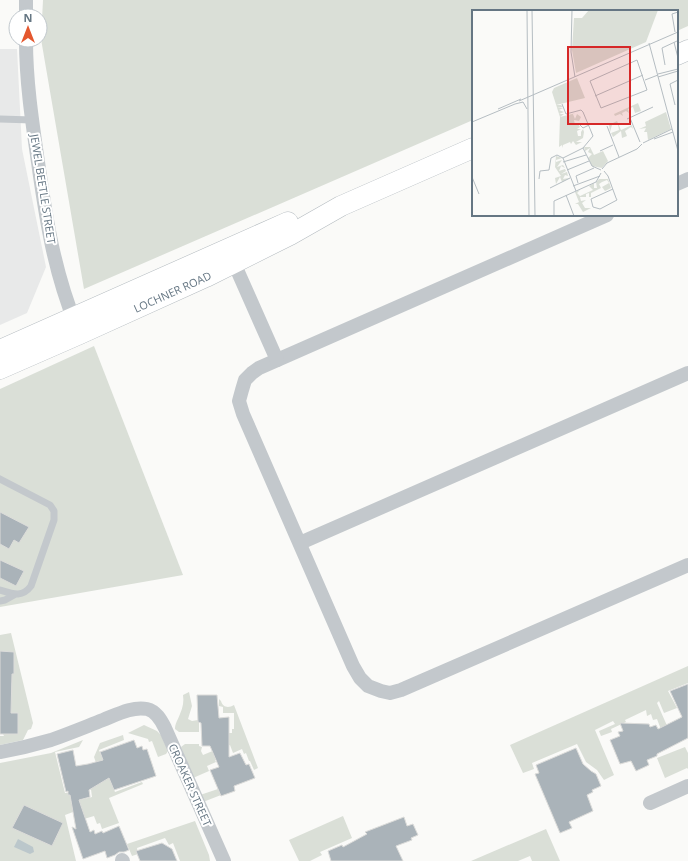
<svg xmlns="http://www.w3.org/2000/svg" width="688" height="861" font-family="'Open Sans',sans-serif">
<rect width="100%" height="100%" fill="#fafaf8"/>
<!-- built -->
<polygon fill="#e8e9e9" points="0,49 17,49 22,149 46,267 27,313 0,325"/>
<!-- green -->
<g fill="#dadfd7">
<polygon points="43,0 688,0 688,26 677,31 677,11 473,11 473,120 84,289 41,39"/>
<polygon points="94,346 183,575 0,607 0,389"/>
<polygon points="11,633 33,723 31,729 28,730 23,740 0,745 0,736 4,736 3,734 18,733 18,713 0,713 11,703 12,683 0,673 14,674 14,652 0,651 0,635"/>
<polygon points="688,666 688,683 668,691 677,708 664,713 659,701 657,703 672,737 665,740 657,719 653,720 651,714 647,716 646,710 625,720 626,722 611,729 612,732 601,736 599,731 615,724 613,721 595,730 614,775 604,780 597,770 586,762 577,744 532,763 534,769 523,773 510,745"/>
<path d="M189,692l3,14 -4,13 4,2 6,-1 1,2v10h-20l-4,-3c0,-6 3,-9 5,-15 3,-7 4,-13 3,-19z"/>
<path d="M219,699l2,2c2,7 8,7 13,4l24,63 -4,2 -4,-9h-1l-3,-8 -2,1 -2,-5 -9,4 -3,-8 -3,1 -1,-13h6v-4h2v-16h-11v-6l-4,-1z"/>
<polygon points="144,725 157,731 161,735 168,751 166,754 158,757 152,741 149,742 148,739 128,733"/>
<polygon points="123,735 124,740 99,750 103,760 100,761 109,778 115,792 142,782 143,784 109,798 119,823 102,829 100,823 97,824 94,816 84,819 81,809 65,815 76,861 0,861 0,763 51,753 83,740 79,747 55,752 65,793 68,793 68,795 70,795 71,802 92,797 90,782 102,780 94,757 100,743"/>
<polygon points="185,744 199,744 199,746 202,747 201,751 203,755 215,750 217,759 215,760 216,762 207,766 209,771 193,778 181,747"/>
<polygon points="685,747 688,753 688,769 687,768 665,778 657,758"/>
<polygon points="218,789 221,795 203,802 200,795"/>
<polygon points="343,816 352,838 320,852 322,855 310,861 299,861 289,840"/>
<polygon points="195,821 209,855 210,861 180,861 173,843 169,845 165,838 137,848 138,854 132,856 127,844"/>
<polygon points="546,829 560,861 532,861 530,856 518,861 471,861"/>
</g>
<!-- water -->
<polygon fill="#bbc7cb" points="18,839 33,847 34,852 30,854 14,847"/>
<!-- building -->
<g fill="#aab3b9" stroke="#dcdcda">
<polygon points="0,512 29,527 19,543 14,540 9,549 0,544"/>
<polygon points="0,560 24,571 16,586 0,578"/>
<polygon points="0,651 14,652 14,674 12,674 11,713 18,713 18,734 0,734"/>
<polygon points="688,684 688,738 657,754 657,756 647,760 649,765 636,771 631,761 620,764 610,740 620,736 618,732 623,731 620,723 649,724 650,727 656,725 658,729 682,717 670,691"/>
<polygon points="197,695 217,695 219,718 229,717 229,757 240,753 246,765 249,764 255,778 234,786 235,791 221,796 210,770 219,767 210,746 202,746 201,723 198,722"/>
<polygon points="134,740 137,748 142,746 143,750 147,749 156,776 114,790 109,778 89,790 90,797 79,800 90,832 94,830 95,834 102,831 103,833 119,826 129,850 124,852 119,852 115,855 107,858 105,851 83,859 72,827 76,829 70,795 68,795 68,791 66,792 57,754 73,750 76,766 88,764 103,760 100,752"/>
<polygon points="576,748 583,764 591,771 596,774 601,786 592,790 593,792 587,795 593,811 569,822 572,828 560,833 535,774 539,773 536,765"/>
<polygon points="24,805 63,823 52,846 12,828"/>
<polygon points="404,817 407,826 413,824 418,835 411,838 412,840 396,846 403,861 331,861 328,851 342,845 343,847 367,834 365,832"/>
<polygon points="162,843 172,849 177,861 140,861 136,851"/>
</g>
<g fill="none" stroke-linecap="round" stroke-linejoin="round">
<defs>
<g id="secondary">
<polyline points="677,55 688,50"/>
<polyline points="0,350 288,222"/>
<path id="s1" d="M0,369l80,-35 126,-57 84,-42 51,-29 132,-58"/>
</g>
</defs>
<!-- secondary casing -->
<use href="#secondary" stroke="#b3babf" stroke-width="21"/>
<!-- lane -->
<g stroke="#c3c8cc" stroke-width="7">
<polyline points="0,119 32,120"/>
<path d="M0,479l50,26 4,6v9l-23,66c-9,12 -18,8 -31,4"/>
<polyline points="0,601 5,600 14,595"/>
</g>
<!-- street -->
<g stroke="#c3c8cc" stroke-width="14">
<polyline points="26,16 26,0"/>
<path d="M26,40c0,41 6,81 12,122 8,57 16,109 38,163"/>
<polyline points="677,184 688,179"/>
<polyline points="607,215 259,368 252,373 245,380 242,390 239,401 243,414 353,666 360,678 368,686 381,691 390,693 401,690 688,565"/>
<polyline points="234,263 277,360"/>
<polyline points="300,543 688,373"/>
<path d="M0,752c17,-3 34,-7 51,-12 17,-6 34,-13 52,-20 13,-5 29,-14 44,-11 9,2 14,11 18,19l59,133"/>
<polyline points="650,803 688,786"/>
<polyline points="122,860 123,861"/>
</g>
<!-- secondary -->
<use href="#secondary" stroke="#fff" stroke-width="20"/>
</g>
<g text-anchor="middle" stroke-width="4" stroke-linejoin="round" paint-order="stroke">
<!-- street labels -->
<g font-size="11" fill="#657683" stroke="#fff">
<text transform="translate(43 189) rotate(81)" y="4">JEWEL BEETLE STREET</text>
<text dy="4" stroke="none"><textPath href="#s1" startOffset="189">LOCHNER ROAD</textPath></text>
<text transform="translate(190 785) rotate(66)" y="4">CROAKER STREET</text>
</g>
</g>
<!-- overview -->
<g transform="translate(472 10)">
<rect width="206" height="206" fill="#fafaf8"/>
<path d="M117,0h69l-12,32 -70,31 -4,-23 2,-32h8zM105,68l8,20 -29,7h5l2,2h-6l6,1 -4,2 5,2 -5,2h5l-4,3 16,-4 -3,1 2,5 2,-5 2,-1 -2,1 4,3 -2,4 -5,-1 1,5 3,-1 2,3 -3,2h4l-4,2 1,5h3v-4l2,-3 1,3 -1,6 -7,4h6l-6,3 -3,-4 -2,3 -1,-2 -7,3v3l-1,-3 -3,2 1,-30 -8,-25 2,-4zM166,93l3,8 -6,2 -2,-6 -5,2 1,4 -3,-2 -4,2 1,3 -3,-2 -5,2 -1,-2zM194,102l5,17 -23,11 -1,-8h-3l2,-4 -7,1 7,-3 -1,-4zM145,111l4,9 11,-5 1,4 -2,-2 -6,4 2,5 -5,2 -1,-7 -8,6 -2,-4 8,-3 -1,-5h-6l-2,7 -1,-7zM112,137h6l4,8 9,-4 5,10 -6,7 -10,-2 -4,-8 4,-4 -4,-2 2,-4 -5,3zM84,146l6,2 -6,2v2l6,-2 -5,7 6,-2 2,3 -4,-2 -2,5 6,-2 1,2 -5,3 6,-2 1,4 -3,-1 -2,4 6,-1 -7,4 -2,-5 -4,7 -1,-6 6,-2 -6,-9zM127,169h9l3,9 -6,3 -3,-4 7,-4 -2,-3 -5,2 -3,2 2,4 -10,5v4h-2v-4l-3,1v3h-6l1,4 5,-1 -4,3 3,5h6l-8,4 -5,-8h-3l4,-2 -4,-10 5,-2 -3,3 3,3 13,-6 -4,-4 5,-3v5h3l-1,-6z" fill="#dadfd7"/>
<path fill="none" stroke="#b5bdc2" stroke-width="1" d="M55,0l2,206M60,0l3,206M100,0l-1,42 4,25M203,22l-3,-18 6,-2M202,32l4,16M177,33l29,108M165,50l10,30 -46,18 -11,-27zM193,55l-3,-17 15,-7M186,64l20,-5M186,67l20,-6M173,70l13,-5M123,86l48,-21M47,91l159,-69M43,94l8,-2 4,7M90,94l4,10 15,-4 2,2 10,24 -10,12M203,95l-5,-21 8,-4M26,99l23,-10M158,108l10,24M155,109l26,-12M0,112l43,-18M107,114l4,4 6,-3M135,116l12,31M182,129l19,-7M171,133l29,-14M111,138l9,18 9,4M128,141l13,-6M91,152l23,-7M130,159l5,-6 30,-14 5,-5M95,160l22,-9M132,161l4,5 8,22 1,2 -17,9 -7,-2 -2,-8 22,-10M0,167l7,17M67,169l1,-8 9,-1 2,-12 6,-3 6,3M106,173l-2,-7 18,-8M101,176l27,-10M78,178l20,-10M104,181l-13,-33 20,-10M94,185l8,21M82,206v-15l42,-19 5,-9"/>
<path fill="#d62828" fill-opacity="0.15" stroke="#d62828" stroke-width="2" d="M96,37h62v77h-62z"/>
<rect width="206" height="206" fill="none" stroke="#657683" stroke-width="2"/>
</g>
<!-- north arrow -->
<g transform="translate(28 28)"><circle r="19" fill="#ffffff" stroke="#c1c8cd"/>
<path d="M0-3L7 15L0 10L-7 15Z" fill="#e4572e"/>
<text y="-6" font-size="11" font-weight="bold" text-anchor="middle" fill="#657683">N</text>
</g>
</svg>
